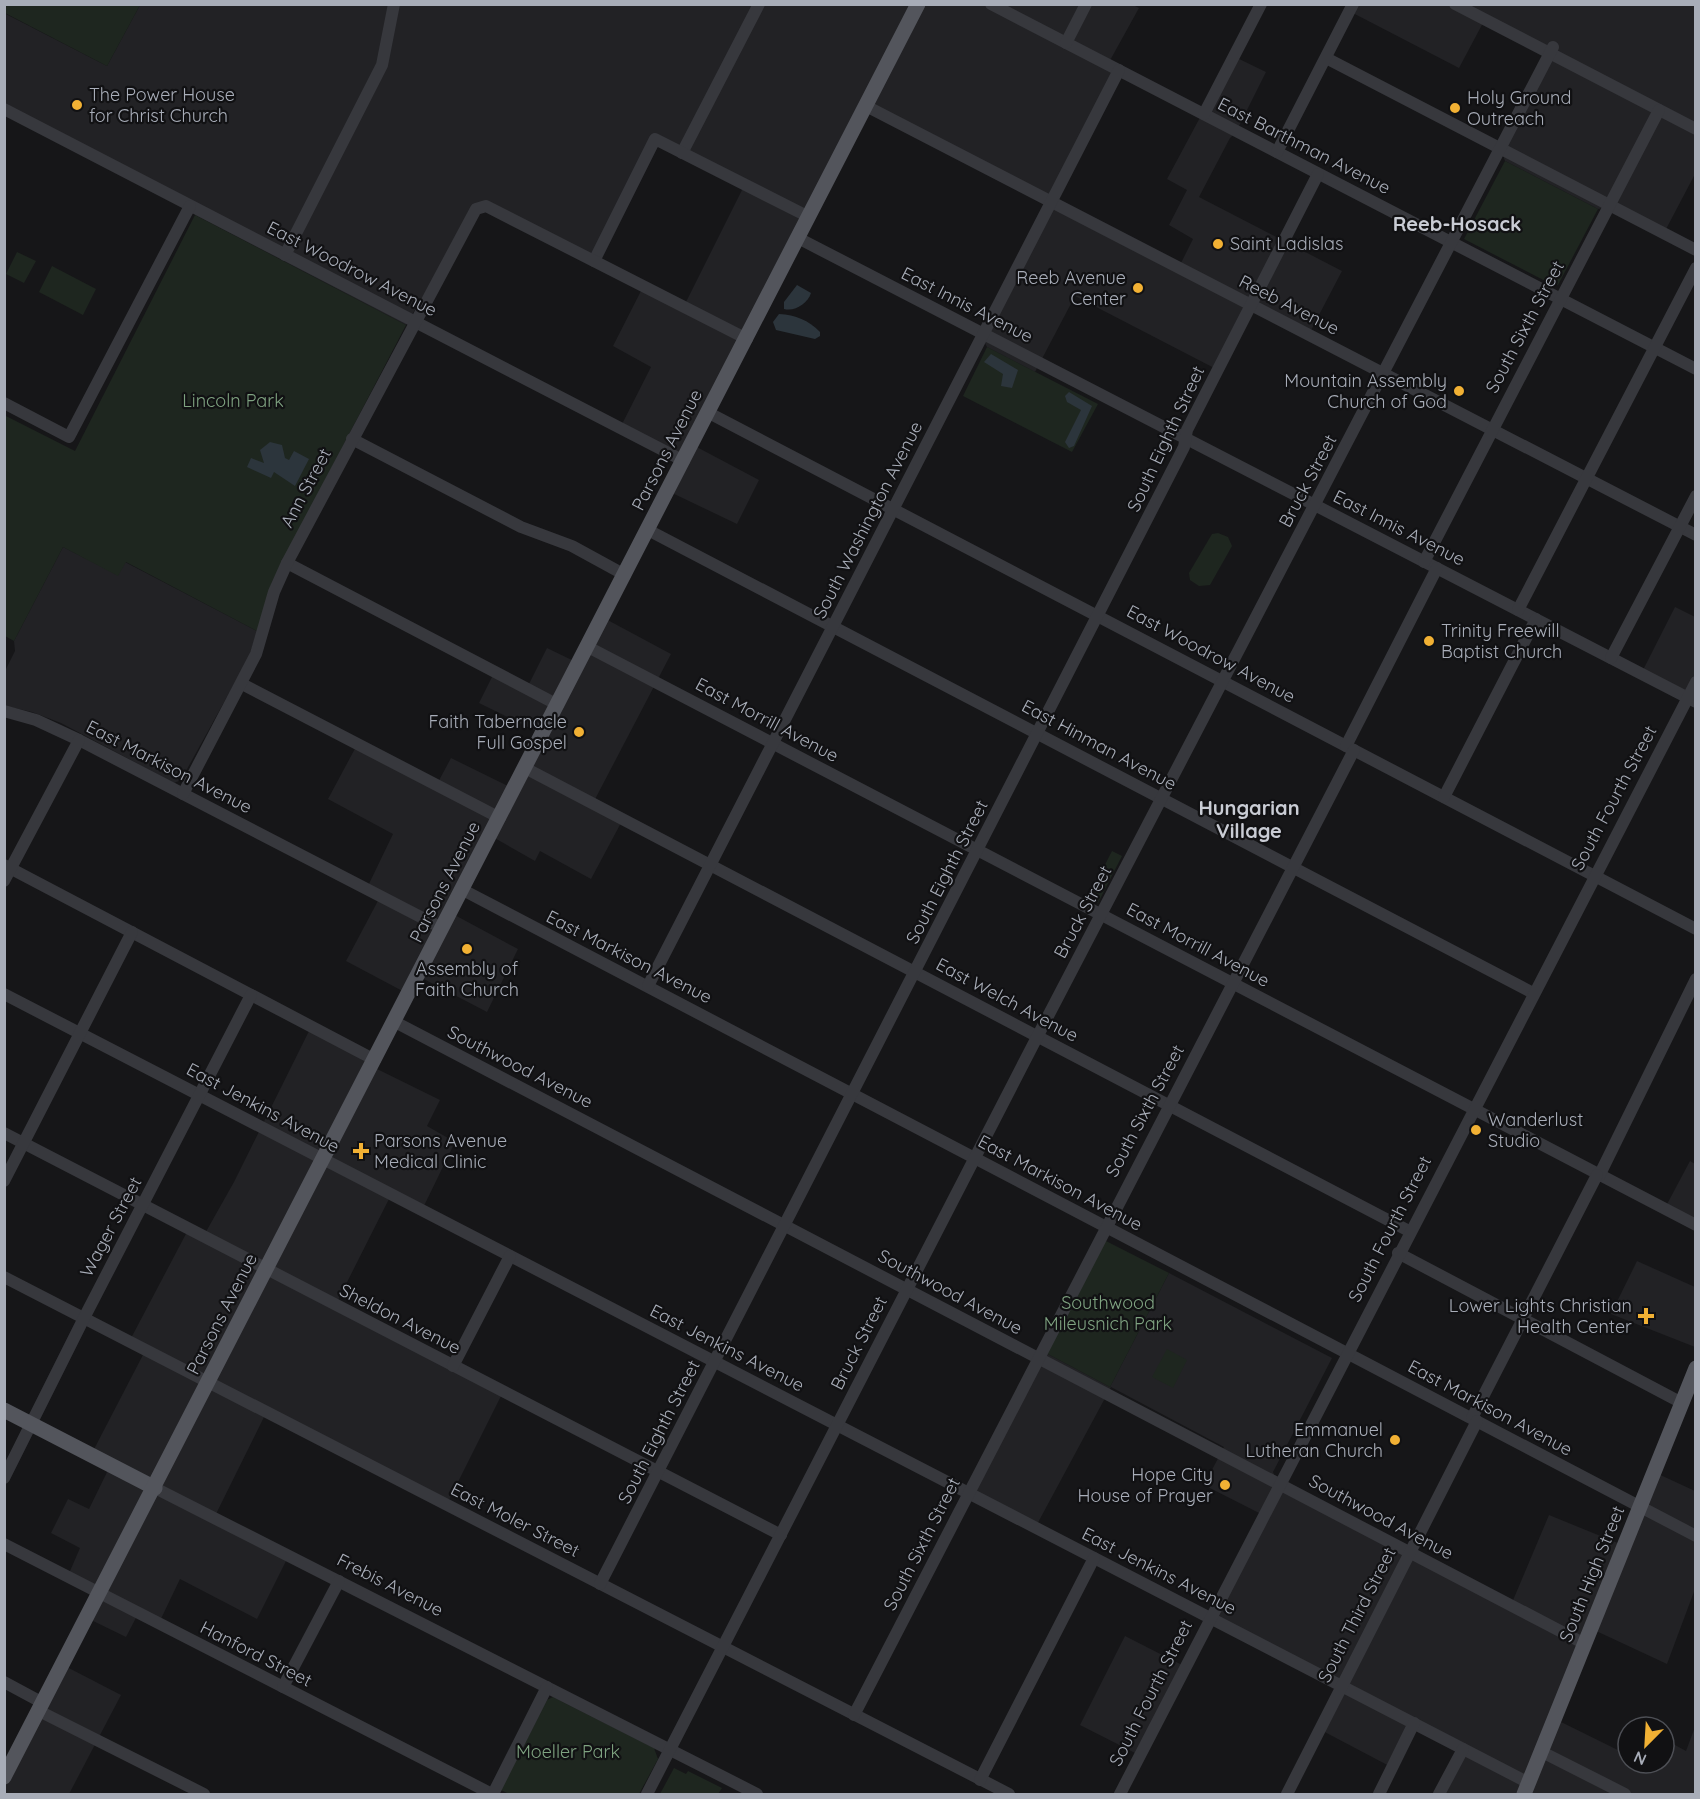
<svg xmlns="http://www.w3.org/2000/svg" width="1700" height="1799" font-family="Quicksand,sans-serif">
<rect width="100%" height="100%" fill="#161618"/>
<!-- built -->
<g fill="#222225">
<polygon points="1352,4 1695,5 1695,174 1664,233 1611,207 1598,209 1505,161 1501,149 1549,56 1484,21 1459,68 1349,11"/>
<polygon points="140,5 1133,5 1139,8 1108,64 1120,71 1051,204 1178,269 1193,239 1169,225 1187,190 1167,179 1233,56 1266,72 1236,132 1230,138 1199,197 1342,271 1308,336 1250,307 1218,370 1075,296 1035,372 987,347 982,337 1050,204 865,109 693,445 759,480 737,524 668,491 683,462 619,430 651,367 613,346 643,287 683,308 744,186 657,141 594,262 478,203 406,325 195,215 190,204 5,108 4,13 107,66"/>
<polygon points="63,547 118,575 125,562 257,631 249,657 181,780 174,783 61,723 32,712 5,706 4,673 15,651 14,641"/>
<polygon points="1675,607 1695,617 1695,705 1640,676"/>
<polygon points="602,617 671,654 592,805 622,821 591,879 540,851 535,861 491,836 451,913 518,949 487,1012 420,977 410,995 346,961 380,897 366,890 393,834 328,799 358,743 436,786 451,758 514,789 542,734 479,703 495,671 527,688 547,648 578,663"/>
<polygon points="312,1025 373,1067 440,1100 427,1126 455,1142 421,1212 390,1197 335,1306 503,1392 447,1504 266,1413 215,1516 288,1557 257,1619 180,1579 158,1625 138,1614 126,1637 87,1618 100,1594 67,1578 80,1548 51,1533 68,1499 89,1509 110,1466 91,1455 145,1351 129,1342 188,1230 203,1237 234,1182"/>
<polygon points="1690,1161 1695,1164 1695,1224 1665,1208"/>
<polygon points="1637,1261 1695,1287 1695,1347 1611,1314"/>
<polygon points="1169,1273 1332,1358 1273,1472 1278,1484 1511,1605 1549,1515 1625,1546 1654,1472 1695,1491 1695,1589 1667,1664 1594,1630 1555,1719 1628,1755 1628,1763 1664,1763 1664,1739 1686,1751 1695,1727 1695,1794 1439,1794 1462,1749 1415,1724 1393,1768 1319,1729 1340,1687 1213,1619 1263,1515 1204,1485 1224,1447 1111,1387 1034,1530 969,1496 1046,1353 1110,1387"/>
<polygon points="1125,1636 1184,1666 1139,1755 1080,1725"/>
<polygon points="63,1665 121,1695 69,1794 5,1794 4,1777"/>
</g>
<!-- green -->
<g fill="#1e261f">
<polygon points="5,4 140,4 140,5 107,66 5,13"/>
<polygon points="1505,161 1598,209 1558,285 1553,285 1464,239"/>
<polygon points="195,215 406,325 272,582 257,631 126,562 118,576 63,547 14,641 5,636 4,415 75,451"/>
<polygon points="17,252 36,261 24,283 6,274"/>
<polygon points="52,266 96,289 83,315 39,292"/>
<polygon points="987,347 1098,404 1072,452 963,396"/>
<polygon points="1218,533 1228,537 1232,546 1210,585 1199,586 1190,580 1189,573 1212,534"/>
<polygon points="1112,851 1122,856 1098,903 1088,898"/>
<polygon points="1104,1240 1169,1273 1110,1387 1046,1353"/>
<polygon points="1167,1349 1187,1360 1173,1388 1152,1377"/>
<polygon points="553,1697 654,1748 658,1759 639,1794 509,1794 501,1790 547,1700"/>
<polygon points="674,1768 686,1774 688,1771 722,1788 718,1794 660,1794"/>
</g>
<!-- water -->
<g fill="#2c353c">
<path d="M797,285l14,8c-3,10 -16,19 -27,16v-7z"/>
<path d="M779,314c17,1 29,6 41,18v4l-5,3 -39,-9 -3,-8z"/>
<polygon points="991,354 1018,370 1012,388 1001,386 1003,374 984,362"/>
<polygon points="1069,392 1092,406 1074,446 1069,448 1065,442 1081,410 1067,402 1065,396"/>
<polygon points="270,442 282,445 285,458 289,460 294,451 309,459 295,486 274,472 271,478 247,467 251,458 264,463 260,450"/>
</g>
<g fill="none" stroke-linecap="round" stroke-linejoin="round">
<!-- minor -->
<g stroke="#37383d" stroke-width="12">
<polyline points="991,4 1696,369"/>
<polyline points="1455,4 1696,129"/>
<polyline points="1066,43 1086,4"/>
<polyline points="1326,58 1696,250"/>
<polyline points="866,106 1696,535"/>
<polyline points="4,109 684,461"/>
<polyline points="1204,114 1261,4"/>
<polyline points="1277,152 1353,4"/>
<polyline points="682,153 759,4"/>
<polyline points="798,238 1696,702"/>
<polyline points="285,255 382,65 394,4"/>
<polyline points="594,261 655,139 809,217"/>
<polyline points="4,403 69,437 190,206"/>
<polyline points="709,413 1696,929"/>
<polyline points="352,439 521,527 572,546 625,575"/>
<polyline points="648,530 1533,993"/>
<polyline points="1424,562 1659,110"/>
<polyline points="287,563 558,705"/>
<polyline points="1518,610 1696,268"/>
<polyline points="588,647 1696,1225"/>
<polyline points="1611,658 1696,496"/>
<polyline points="242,684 500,818"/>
<polyline points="4,711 36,720 79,740 442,928"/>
<polyline points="1346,746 1437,568"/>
<polyline points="525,768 1409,1231"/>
<polyline points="183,794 256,654 274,592 287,563 476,209 486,206 747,339"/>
<polyline points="1444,797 1536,619"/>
<polyline points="4,865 375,1060"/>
<polyline points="4,881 79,740"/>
<polyline points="463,890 1696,1536"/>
<polyline points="648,986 1119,70"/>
<polyline points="4,994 1529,1783"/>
<polyline points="395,1022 1585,1644"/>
<polyline points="4,1133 781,1535"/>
<polyline points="1599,1176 1696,979"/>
<polyline points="4,1181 132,932"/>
<polyline points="1398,1253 1682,1403"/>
<polyline points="4,1277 1009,1794"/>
<polyline points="453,1366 510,1256"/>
<polyline points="1472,1418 1597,1175"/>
<polyline points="4,1478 84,1318 251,995"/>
<polyline points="155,1488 757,1794"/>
<polyline points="4,1544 492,1794"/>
<polyline points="600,1584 1184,447 1187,430 1318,174"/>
<polyline points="4,1682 43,1703"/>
<polyline points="283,1687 339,1581"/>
<polyline points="39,1711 204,1794"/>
<polyline points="854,1715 1354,750"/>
<polyline points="1542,1752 1625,1794"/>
<polyline points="980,1780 1094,1558"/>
<polyline points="493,1794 547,1687"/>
<polyline points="647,1794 1034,1043 1553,47"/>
<polyline points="1120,1794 1696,682"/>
<polyline points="1287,1794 1477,1421"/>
<polyline points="1379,1794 1414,1723"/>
<polyline points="1439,1794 1463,1749"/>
</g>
<!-- major -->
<g stroke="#53555c" stroke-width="15">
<polyline points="4,1410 155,1488"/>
<polyline points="4,1777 918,4"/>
<polyline points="1524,1794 1696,1368"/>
</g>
</g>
<!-- markers -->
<g fill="#f2b134" stroke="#111113" stroke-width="2">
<circle cx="77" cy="105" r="6"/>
<circle cx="1455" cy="108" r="6"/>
<circle cx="1218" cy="244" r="6"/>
<circle cx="1138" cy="288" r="6"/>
<circle cx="1459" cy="391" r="6"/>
<circle cx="1429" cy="641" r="6"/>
<circle cx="579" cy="732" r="6"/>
<circle cx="467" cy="949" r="6"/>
<circle cx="1476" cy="1130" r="6"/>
<path d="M358 1142h6v6h6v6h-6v6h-6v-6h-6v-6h6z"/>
<path d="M1643 1307h6v6h6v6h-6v6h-6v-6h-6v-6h6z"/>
<circle cx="1395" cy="1440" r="6"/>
<circle cx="1225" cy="1485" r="6"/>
</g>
<g text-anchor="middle" stroke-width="4.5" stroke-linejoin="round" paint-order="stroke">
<!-- poi labels -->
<g font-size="18" fill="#a8adb8" stroke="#111113" text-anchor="start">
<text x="89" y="101">The Power House<tspan x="89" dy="21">for Christ Church</tspan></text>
<text x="1467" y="104">Holy Ground<tspan x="1467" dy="21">Outreach</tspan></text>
<text x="1230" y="250">Saint Ladislas</text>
<text x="1126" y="284" text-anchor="end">Reeb Avenue<tspan x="1126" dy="21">Center</tspan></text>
<text x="1447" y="387" text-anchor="end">Mountain Assembly<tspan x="1447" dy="21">Church of God</tspan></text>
<text x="1441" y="637">Trinity Freewill<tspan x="1441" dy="21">Baptist Church</tspan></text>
<text x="567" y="728" text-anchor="end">Faith Tabernacle<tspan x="567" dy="21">Full Gospel</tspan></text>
<text x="467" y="975" text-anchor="middle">Assembly of<tspan x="467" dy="21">Faith Church</tspan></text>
<text x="1488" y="1126">Wanderlust<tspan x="1488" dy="21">Studio</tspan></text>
<text x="374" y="1147">Parsons Avenue<tspan x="374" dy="21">Medical Clinic</tspan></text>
<text x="1632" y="1312" text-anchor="end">Lower Lights Christian<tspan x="1632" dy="21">Health Center</tspan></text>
<text x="1383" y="1436" text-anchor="end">Emmanuel<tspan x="1383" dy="21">Lutheran Church</tspan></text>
<text x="1213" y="1481" text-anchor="end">Hope City<tspan x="1213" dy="21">House of Prayer</tspan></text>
</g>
<!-- street labels -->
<g font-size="18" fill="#a8adb8" stroke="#111113">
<text transform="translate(1304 146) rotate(27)" y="6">East Barthman Avenue</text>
<text transform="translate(352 269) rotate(27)" y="6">East Woodrow Avenue</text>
<text transform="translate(967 305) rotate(27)" y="6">East Innis Avenue</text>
<text transform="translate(1289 305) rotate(27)" y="6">Reeb Avenue</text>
<text transform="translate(1525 327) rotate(-62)" y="6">South Sixth Street</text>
<text transform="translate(1166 439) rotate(-65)" y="6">South Eighth Street</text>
<text transform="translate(667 450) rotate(-63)" y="6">Parsons Avenue</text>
<text transform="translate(1308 481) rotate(-62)" y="6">Bruck Street</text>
<text transform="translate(306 488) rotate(-62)" y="6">Ann Street</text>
<text transform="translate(868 520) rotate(-63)" y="6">South Washington Avenue</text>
<text transform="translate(1399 528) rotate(27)" y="6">East Innis Avenue</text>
<text transform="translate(1211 654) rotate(28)" y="6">East Woodrow Avenue</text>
<text transform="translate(767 720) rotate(28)" y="6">East Morrill Avenue</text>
<text transform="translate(1099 745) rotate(28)" y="6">East Hinman Avenue</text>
<text transform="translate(169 767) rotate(27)" y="6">East Markison Avenue</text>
<text transform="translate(1614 798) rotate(-62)" y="6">South Fourth Street</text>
<text transform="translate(947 872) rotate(-63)" y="6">South Eighth Street</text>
<text transform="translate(445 882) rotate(-63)" y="6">Parsons Avenue</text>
<text transform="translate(1083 912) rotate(-62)" y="6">Bruck Street</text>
<text transform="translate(1198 945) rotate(28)" y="6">East Morrill Avenue</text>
<text transform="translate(629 957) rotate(27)" y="6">East Markison Avenue</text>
<text transform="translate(1007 1000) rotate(28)" y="6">East Welch Avenue</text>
<text transform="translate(520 1067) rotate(27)" y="6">Southwood Avenue</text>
<text transform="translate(263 1108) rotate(28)" y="6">East Jenkins Avenue</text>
<text transform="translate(1145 1111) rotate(-62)" y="6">South Sixth Street</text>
<text transform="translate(1060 1183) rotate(28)" y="6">East Markison Avenue</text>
<text transform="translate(111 1227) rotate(-62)" y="6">Wager Street</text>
<text transform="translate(1390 1229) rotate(-63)" y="6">South Fourth Street</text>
<text transform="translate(950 1292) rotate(28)" y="6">Southwood Avenue</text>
<text transform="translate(222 1314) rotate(-63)" y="6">Parsons Avenue</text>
<text transform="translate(400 1319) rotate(27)" y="6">Sheldon Avenue</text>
<text transform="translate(859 1343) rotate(-63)" y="6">Bruck Street</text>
<text transform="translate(727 1348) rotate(27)" y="6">East Jenkins Avenue</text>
<text transform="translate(1490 1408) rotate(28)" y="6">East Markison Avenue</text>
<text transform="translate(659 1432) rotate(-63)" y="6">South Eighth Street</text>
<text transform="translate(1381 1517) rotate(28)" y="6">Southwood Avenue</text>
<text transform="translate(515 1520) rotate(27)" y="6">East Moler Street</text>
<text transform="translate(922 1544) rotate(-63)" y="6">South Sixth Street</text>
<text transform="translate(1159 1571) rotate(27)" y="6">East Jenkins Avenue</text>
<text transform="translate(1592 1574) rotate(-68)" y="6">South High Street</text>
<text transform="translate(390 1585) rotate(27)" y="6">Frebis Avenue</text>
<text transform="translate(1357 1615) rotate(-63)" y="6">South Third Street</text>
<text transform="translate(256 1654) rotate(27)" y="6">Hanford Street</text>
<text transform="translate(1151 1693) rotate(-63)" y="6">South Fourth Street</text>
</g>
<!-- park labels -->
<g font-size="18" fill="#7fa381" stroke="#111113">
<text x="233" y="407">Lincoln Park</text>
<text x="1108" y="1309">Southwood<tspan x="1108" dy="21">Mileusnich Park</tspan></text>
<text x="568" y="1758">Moeller Park</text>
</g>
<!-- neighbourhood labels -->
<g font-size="20" font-weight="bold" fill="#c9ccd4" stroke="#111113">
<text x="1457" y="231">Reeb-Hosack</text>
<text x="1249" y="815">Hungarian<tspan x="1249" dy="23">Village</tspan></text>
</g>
</g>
<!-- border -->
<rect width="1700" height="1799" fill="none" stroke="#a8adb8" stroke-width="12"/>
<!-- north arrow -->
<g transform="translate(1646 1745) rotate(204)"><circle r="28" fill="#111113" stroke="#4d4f55" stroke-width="1.5"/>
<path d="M0-4.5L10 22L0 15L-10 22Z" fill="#f2b134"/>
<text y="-9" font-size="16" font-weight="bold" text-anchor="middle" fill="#a8adb8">N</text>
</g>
</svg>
